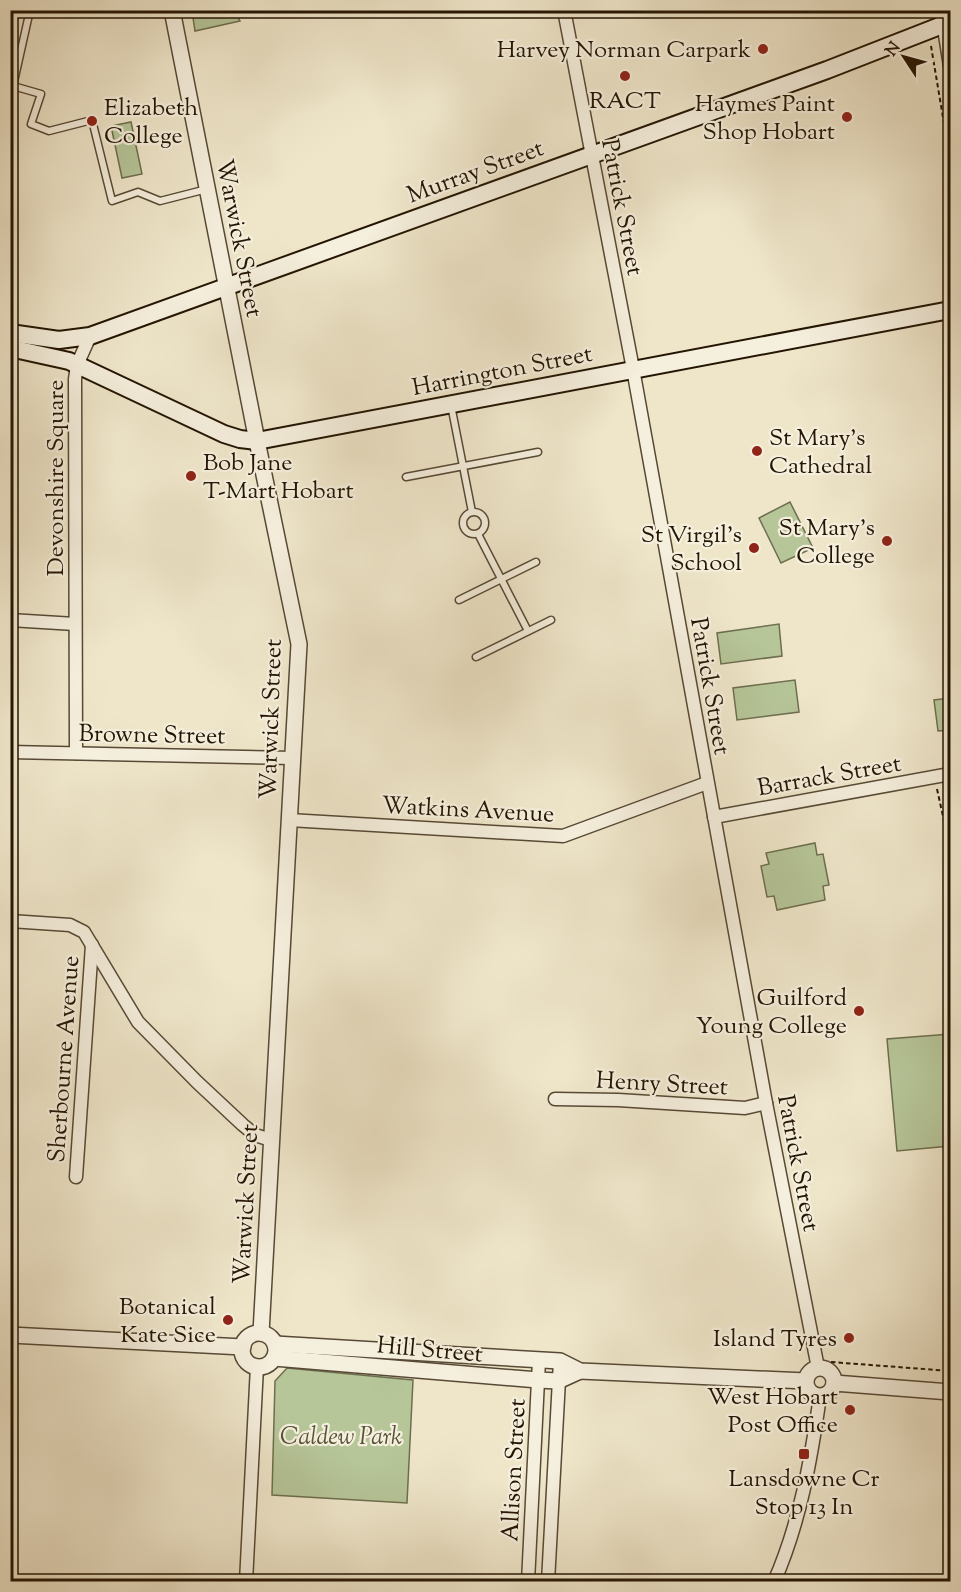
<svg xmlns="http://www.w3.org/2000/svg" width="961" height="1592" font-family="'Sorts Mill Goudy',serif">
<rect width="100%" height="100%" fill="#efe6ca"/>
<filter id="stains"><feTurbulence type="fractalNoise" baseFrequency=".00333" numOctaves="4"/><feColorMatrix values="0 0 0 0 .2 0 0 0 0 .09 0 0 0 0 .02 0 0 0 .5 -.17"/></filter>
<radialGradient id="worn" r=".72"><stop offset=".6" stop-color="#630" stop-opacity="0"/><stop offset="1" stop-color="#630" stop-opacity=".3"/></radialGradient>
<!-- green -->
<g fill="#b6c699" stroke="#6d6e4e" stroke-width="1.5">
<polygon points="192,11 234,11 240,21 195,31"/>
<polygon points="131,122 142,174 122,178 111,126"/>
<polygon points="790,502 813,548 781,563 759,518"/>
<polygon points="779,624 782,656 721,664 717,633"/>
<polygon points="795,680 799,712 737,720 733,688"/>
<polygon points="950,698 950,730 938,731 934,700"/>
<polygon points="815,843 817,855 823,854 829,885 823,886 825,900 777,910 774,896 767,897 761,866 769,864 766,853"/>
<polygon points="950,1034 950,1146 897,1151 887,1039"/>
<polygon points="287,1368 413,1380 407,1503 272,1495 275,1381"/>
</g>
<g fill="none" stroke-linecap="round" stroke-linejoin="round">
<defs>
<g id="service">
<polyline points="30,10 13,86 41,94 31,124 49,131 92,120 112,201 138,192 160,201 207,189"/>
<polyline points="451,405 472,512"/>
<polyline points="406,477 538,452"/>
<circle cx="474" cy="523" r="11"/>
<polyline points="478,534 528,631"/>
<polyline points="459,600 536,562"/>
<polyline points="476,657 551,620"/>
</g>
<g id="minor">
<polyline points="564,10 633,369 766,1103 818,1368"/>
<polyline points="941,10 950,66"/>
<polyline points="10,620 75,624"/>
<polyline points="10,752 293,758"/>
<polyline points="76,753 75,379 77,365 90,336"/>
<polyline points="714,817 950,774"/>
<polyline points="289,820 563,836 707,783"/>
<polyline points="10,921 70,925 84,932 138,1022 197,1082 243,1125 255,1135 271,1140"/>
<polyline points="555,1099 618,1100 745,1108 766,1103"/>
<polyline points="76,1177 92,945"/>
<polyline points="246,1582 257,1366"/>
<polyline points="528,1582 539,1360"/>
<polyline points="548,1582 560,1361"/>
<path d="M774,1582c26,-59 37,-122 46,-186"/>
</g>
<g id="tertiary">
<polyline points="172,10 257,441 299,644 261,1333"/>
<circle cx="259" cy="1350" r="17"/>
<polyline points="10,1335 243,1347"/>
<polyline points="275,1344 560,1361 580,1371 806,1381"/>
<polyline points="274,1358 538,1380 558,1381 580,1371"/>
<circle cx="820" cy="1382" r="14"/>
<polyline points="834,1383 950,1392"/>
</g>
<g id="secondary">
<polyline points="10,333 59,340 90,336 827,70 950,22"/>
<polyline points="10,348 69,361 224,434 240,439 257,441 950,310"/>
</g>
</defs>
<!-- service casing -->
<use href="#service" stroke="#574935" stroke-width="9"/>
<!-- minor casing -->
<use href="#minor" stroke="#574935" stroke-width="15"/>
<!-- tertiary casing -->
<use href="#tertiary" stroke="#574935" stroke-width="18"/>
<!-- secondary casing -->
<use href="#secondary" stroke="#241503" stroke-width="20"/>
<!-- path -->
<g stroke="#241503" stroke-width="2" stroke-dasharray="4.5 3" stroke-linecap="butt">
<polyline points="112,10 142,15 155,10"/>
<polyline points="925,10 926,17"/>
<polyline points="931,46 950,159"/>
<polyline points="937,789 948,839"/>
<polyline points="831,1362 950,1371"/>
</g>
<!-- service -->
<use href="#service" stroke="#f5efdd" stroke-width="6"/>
<!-- minor -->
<use href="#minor" stroke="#f5efdd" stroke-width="12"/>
<!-- tertiary -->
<use href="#tertiary" stroke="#f5efdd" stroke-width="15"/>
<!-- secondary -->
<use href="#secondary" stroke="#f5efdd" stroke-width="16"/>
</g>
<!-- markers -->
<g fill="#8f2418" stroke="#f5efdd" stroke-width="2">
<circle cx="763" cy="49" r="6"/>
<circle cx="625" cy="76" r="6"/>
<circle cx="847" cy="117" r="6"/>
<circle cx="92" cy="121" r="6"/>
<circle cx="757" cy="451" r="6"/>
<circle cx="191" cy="476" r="6"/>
<circle cx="887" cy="541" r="6"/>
<circle cx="754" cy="548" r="6"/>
<circle cx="859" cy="1011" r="6"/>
<circle cx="228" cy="1320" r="6"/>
<circle cx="849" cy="1338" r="6"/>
<circle cx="850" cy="1410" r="6"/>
<rect x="798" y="1448" width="12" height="12" rx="3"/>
</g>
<g text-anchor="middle" stroke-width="4.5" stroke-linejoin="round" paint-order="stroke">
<!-- poi labels -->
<g font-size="24" fill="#241503" stroke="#f5efdd" text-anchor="end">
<text x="751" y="57">Harvey Norman Carpark</text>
<text x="625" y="108" text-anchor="middle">RACT</text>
<text x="835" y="111">Haymes Paint<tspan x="835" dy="28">Shop Hobart</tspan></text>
<text x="104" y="115" text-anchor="start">Elizabeth<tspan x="104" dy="28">College</tspan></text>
<text x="769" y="445" text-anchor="start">St Mary's<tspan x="769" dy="28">Cathedral</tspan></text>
<text x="203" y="470" text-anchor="start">Bob Jane<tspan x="203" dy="28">T-Mart Hobart</tspan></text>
<text x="875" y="535">St Mary's<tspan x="875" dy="28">College</tspan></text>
<text x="742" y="542">St Virgil's<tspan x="742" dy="28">School</tspan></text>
<text x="847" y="1005">Guilford<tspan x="847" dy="28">Young College</tspan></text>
<text x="216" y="1314">Botanical<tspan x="216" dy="28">Kate Sice</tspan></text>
<text x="837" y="1346">Island Tyres</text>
<text x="838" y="1404">West Hobart<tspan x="838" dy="28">Post Office</tspan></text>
<text x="804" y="1486" text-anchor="middle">Lansdowne Cr<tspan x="804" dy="28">Stop 13 In</tspan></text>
</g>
<!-- street labels -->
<g font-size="24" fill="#241503" stroke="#f5efdd">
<text transform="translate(475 171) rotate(-20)" y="8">Murray Street</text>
<text transform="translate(623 207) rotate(79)" y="8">Patrick Street</text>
<text transform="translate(240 238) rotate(79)" y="8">Warwick Street</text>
<text transform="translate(502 370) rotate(-11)" y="8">Harrington Street</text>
<text transform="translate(55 478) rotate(-90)" y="8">Devonshire Square</text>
<text transform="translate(711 686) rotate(80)" y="8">Patrick Street</text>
<text transform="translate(270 719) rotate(-88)" y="8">Warwick Street</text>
<text transform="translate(152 734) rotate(1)" y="8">Browne Street</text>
<text transform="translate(829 775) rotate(-10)" y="8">Barrack Street</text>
<text transform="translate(468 809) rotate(3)" y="8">Watkins Avenue</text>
<text transform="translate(63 1059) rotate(-86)" y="8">Sherbourne Avenue</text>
<text transform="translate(662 1083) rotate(3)" y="8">Henry Street</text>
<text transform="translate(799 1163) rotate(79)" y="8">Patrick Street</text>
<text transform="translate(245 1204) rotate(-87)" y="8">Warwick Street</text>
<text transform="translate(430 1349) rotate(5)" y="8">Hill Street</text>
<text transform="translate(513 1470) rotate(-87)" y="8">Allison Street</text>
</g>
<!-- park labels -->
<g font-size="24" font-style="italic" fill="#575338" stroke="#f5efdd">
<text x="341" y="1444">Caldew Park</text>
</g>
</g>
<!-- margin -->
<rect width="961" height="1592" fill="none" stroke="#efe6ca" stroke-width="36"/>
<rect x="12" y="12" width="937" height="1568" fill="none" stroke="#241503" stroke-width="3"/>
<rect x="18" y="18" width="925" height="1556" fill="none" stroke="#241503" stroke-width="1.5"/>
<!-- north arrow -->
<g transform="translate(904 57) rotate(306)" stroke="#f5efdd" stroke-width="4.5" paint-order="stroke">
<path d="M0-4.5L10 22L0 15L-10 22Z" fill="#241503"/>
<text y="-9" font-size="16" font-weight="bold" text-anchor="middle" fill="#241503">N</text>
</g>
<rect width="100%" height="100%" filter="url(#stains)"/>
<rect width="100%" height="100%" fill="url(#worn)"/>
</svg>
